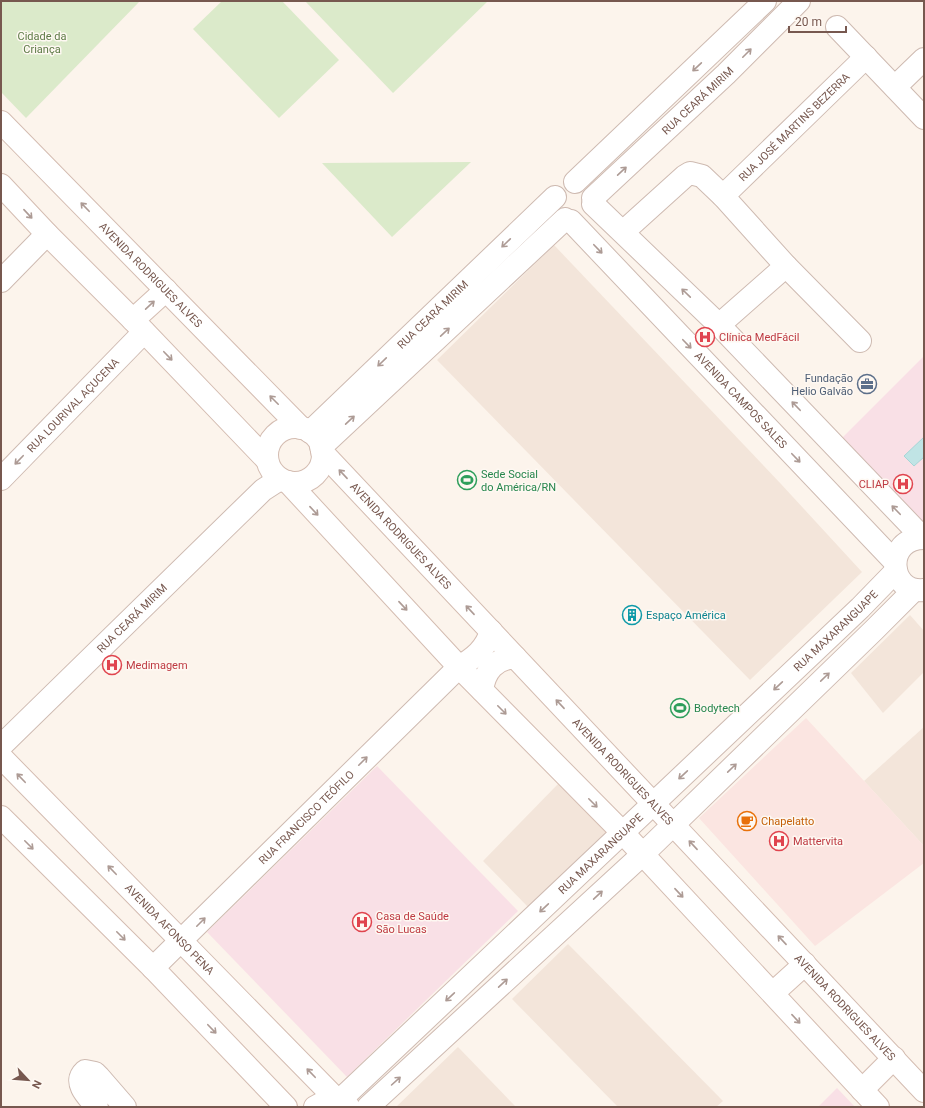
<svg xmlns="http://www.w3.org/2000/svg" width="925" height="1108" font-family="Roboto,sans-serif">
<rect width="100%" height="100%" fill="#fcf4ec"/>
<!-- residential -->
<g fill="#f3e5da">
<polygon points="554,245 781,484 862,572 750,680 437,360"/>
<polygon points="910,615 924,631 924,672 883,713 851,673"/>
<polygon points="924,727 924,846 864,781"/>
<polygon points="558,784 606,832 528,907 483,861"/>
<polygon points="568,944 723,1101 716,1107 618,1107 512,999"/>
<polygon points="458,1047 516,1107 396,1107"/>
</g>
<!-- commercial -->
<polygon fill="#fbe5e1" points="806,718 924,846 924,863 815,946 699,818"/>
<!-- medical -->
<g fill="#f9e0e6">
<polygon points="924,356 924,527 839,441"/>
<polygon points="377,766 518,911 347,1077 207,932"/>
<polygon points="837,1088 855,1107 818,1107"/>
</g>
<!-- green -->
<g fill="#dbeaca">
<polygon points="1,1 140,1 26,118 1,92"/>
<polygon points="222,1 282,1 339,60 279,118 193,29"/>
<polygon points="305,1 488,1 393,93"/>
<polygon points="471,162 392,237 322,163"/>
</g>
<!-- water -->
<polygon fill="#c0e4e5" stroke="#a7d5d6" points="924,437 924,457 914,466 904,456"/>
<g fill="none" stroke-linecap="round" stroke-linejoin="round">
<defs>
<g id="minor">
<polyline points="837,27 924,118"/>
<polyline points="895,87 924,59"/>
<path id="s1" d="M723,196l143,-139"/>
<polyline points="623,232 685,176 690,173 702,176 723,196 786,266 860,341"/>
<polyline points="1,281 47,234"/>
<polyline points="719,325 786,266"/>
<path id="s2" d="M1,479l143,-147"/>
<path id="s3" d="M153,968l306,-301"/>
<path id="s4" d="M339,1101l521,-493 36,-37"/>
<path d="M97,1107c-8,-9 -25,-24 -12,-36l10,2 4,4 26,30"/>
<polyline points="368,1107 643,854 874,630 914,590"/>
</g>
<g id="tertiary">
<polyline points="575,182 765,1"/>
<path id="s5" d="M593,198l133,-124 73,-73"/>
<polyline points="593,204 719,325 923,538"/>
<path id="s6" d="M571,221l324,341"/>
<path id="s7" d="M310,432l245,-235"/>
<polyline points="321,447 565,219"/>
<path d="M924,538c-40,0 -36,56 0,52"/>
<path id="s8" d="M1,746l262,-256 17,-11"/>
</g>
<g id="secondary">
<path id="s9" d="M1,122l300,306"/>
<polyline points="1,185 47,234 133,320 267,460"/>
<polyline points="133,320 166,290"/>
<circle cx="295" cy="455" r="28"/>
<path id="s10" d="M322,452l602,639"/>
<polyline points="288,482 459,667 623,833 878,1107"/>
<path d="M459,667c15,-9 27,-18 32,-36"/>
<path d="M482,690c3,-20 13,-31 33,-33"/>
<path id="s11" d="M1,757l337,344"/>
<polyline points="1,817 153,968 286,1107"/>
<polyline points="773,993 805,964"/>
<polyline points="862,1090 894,1058"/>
<path d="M315,1107c11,-7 22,-9 33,-1"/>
</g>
</defs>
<!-- minor casing -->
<use href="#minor" stroke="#cebab1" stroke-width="24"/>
<!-- tertiary casing -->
<use href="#tertiary" stroke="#cebab1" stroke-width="24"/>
<!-- secondary casing -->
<use href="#secondary" stroke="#d4bcb1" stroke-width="24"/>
<!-- minor -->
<use href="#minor" stroke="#fff" stroke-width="22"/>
<!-- tertiary -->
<use href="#tertiary" stroke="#fff" stroke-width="22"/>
<!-- secondary -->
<use href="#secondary" stroke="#fff" stroke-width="22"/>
</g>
<!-- one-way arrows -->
<defs><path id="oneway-shaft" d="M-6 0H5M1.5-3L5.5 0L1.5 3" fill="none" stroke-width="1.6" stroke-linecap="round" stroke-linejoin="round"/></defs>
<g stroke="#ad9b95">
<use href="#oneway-shaft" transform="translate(747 53) rotate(-45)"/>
<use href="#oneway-shaft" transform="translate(697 67) rotate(137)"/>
<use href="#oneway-shaft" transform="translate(622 171) rotate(-43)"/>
<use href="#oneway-shaft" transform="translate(85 207) rotate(-134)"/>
<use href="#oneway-shaft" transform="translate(28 214) rotate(47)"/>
<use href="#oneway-shaft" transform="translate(506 243) rotate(136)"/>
<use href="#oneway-shaft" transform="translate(598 249) rotate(46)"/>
<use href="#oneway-shaft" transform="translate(686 293) rotate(-136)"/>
<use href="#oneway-shaft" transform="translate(150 305) rotate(-43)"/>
<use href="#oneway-shaft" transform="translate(445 332) rotate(-43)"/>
<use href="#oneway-shaft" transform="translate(687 344) rotate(46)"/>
<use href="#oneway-shaft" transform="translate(168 356) rotate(46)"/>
<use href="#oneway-shaft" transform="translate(382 362) rotate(136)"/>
<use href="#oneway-shaft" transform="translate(274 400) rotate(-135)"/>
<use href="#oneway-shaft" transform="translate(796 406) rotate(-134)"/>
<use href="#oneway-shaft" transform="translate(350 420) rotate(-43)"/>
<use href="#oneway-shaft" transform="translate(796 458) rotate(46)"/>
<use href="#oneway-shaft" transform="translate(19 460) rotate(134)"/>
<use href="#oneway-shaft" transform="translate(343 474) rotate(-133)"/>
<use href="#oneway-shaft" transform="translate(896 510) rotate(-134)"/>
<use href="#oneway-shaft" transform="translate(314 511) rotate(47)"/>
<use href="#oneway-shaft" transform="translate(403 606) rotate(47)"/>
<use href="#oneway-shaft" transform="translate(470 610) rotate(-133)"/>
<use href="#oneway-shaft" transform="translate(825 677) rotate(-44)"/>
<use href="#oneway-shaft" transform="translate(778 686) rotate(137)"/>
<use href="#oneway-shaft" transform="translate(560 704) rotate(-133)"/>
<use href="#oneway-shaft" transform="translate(502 710) rotate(45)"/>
<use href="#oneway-shaft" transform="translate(363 761) rotate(-45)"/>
<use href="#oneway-shaft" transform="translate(732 768) rotate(-44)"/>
<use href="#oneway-shaft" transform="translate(683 775) rotate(137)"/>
<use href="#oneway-shaft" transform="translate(21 778) rotate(-134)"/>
<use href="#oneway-shaft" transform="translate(593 803) rotate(45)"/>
<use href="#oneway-shaft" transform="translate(29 845) rotate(45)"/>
<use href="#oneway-shaft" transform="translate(693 845) rotate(-133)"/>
<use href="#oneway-shaft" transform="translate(112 870) rotate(-134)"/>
<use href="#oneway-shaft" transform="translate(679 893) rotate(47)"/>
<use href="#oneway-shaft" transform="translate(598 895) rotate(-43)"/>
<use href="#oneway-shaft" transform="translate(544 908) rotate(137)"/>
<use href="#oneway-shaft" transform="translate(201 922) rotate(-45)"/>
<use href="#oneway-shaft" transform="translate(121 936) rotate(45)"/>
<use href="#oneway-shaft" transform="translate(782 940) rotate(-133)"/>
<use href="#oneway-shaft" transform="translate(503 983) rotate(-43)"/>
<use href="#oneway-shaft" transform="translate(450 997) rotate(137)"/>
<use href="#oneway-shaft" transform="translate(796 1019) rotate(47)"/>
<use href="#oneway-shaft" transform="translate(212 1029) rotate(46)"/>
<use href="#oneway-shaft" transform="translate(311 1073) rotate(-134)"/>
<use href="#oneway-shaft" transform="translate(396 1081) rotate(-42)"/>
</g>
<!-- icons -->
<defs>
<symbol id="hospital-ring" viewBox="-11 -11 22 22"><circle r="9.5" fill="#fef8f2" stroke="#e0444e" stroke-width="1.5"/><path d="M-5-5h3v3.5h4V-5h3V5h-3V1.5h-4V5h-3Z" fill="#e0444e"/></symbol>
<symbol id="office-ring" viewBox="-11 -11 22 22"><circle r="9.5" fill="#fef8f2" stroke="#5c6f8a" stroke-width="1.5"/><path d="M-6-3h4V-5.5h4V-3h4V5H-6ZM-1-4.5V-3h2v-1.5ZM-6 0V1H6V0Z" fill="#5c6f8a"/></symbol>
<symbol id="stadium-ring" viewBox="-11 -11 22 22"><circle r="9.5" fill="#fef8f2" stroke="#2e9e5b" stroke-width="1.5"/><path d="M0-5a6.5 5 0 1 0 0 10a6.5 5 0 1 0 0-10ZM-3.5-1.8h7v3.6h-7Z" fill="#2e9e5b"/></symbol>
<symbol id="building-ring" viewBox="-11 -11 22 22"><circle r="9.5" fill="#fef8f2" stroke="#0f9aa8" stroke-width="1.5"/><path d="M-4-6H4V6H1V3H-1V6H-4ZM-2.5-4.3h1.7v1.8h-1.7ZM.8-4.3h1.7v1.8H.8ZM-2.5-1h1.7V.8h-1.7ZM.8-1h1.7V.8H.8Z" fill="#0f9aa8"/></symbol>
<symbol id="cafe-ring" viewBox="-11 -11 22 22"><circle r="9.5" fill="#fef8f2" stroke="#e8710a" stroke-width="1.5"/><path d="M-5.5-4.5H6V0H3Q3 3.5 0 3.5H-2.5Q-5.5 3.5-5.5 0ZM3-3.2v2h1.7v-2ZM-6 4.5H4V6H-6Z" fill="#e8710a"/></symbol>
</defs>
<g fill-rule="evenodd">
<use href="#hospital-ring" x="694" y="326" width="22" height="22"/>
<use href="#office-ring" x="856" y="373" width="22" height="22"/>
<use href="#stadium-ring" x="456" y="469" width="22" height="22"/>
<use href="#hospital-ring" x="892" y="473" width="22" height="22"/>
<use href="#building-ring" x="621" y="604" width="22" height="22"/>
<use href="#hospital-ring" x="101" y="654" width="22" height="22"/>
<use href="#stadium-ring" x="669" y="697" width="22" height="22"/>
<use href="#cafe-ring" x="736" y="810" width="22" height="22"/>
<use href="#hospital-ring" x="768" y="830" width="22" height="22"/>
<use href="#hospital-ring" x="351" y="911" width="22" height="22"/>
</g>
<g text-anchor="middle" stroke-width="3" stroke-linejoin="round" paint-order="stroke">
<!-- park labels -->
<g font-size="11" fill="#5e7b47" stroke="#fef8f2">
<text x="42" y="40">Cidade da<tspan x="42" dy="13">Criança</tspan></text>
</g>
<!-- street labels -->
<g font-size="11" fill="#77584f" stroke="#fef8f2">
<text dy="4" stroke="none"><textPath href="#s5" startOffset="143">RUA CEARÁ MIRIM</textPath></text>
<text dy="4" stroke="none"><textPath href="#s1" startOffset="99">RUA JOSÉ MARTINS BEZERRA</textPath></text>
<text dy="4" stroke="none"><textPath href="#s9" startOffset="214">AVENIDA RODRIGUES ALVES</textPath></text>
<text dy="4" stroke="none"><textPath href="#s7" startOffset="170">RUA CEARÁ MIRIM</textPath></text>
<text dy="4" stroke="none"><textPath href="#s6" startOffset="247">AVENIDA CAMPOS SALES</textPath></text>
<text dy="4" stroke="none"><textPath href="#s2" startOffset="103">RUA LOURIVAL AÇUCENA</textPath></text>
<text dy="4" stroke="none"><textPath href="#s10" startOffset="115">AVENIDA RODRIGUES ALVES</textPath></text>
<text dy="4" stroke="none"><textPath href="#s8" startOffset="183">RUA CEARÁ MIRIM</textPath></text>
<text dy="4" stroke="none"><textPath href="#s4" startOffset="684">RUA MAXARANGUAPE</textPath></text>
<text dy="4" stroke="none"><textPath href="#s10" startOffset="439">AVENIDA RODRIGUES ALVES</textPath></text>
<text dy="4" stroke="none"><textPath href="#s3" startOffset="215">RUA FRANCISCO TEÓFILO</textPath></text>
<text dy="4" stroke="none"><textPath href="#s4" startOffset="360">RUA MAXARANGUAPE</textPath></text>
<text dy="4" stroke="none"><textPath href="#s11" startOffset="241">AVENIDA AFONSO PENA</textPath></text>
<text dy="4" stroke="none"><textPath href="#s10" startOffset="763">AVENIDA RODRIGUES ALVES</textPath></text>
</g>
<!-- health labels -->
<g font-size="11" fill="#be3a42" stroke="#fef8f2" text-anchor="start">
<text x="719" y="341">Clínica MedFácil</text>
<text x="889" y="488" text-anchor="end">CLIAP</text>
<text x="126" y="669">Medimagem</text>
<text x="793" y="845">Mattervita</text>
<text x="376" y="920">Casa de Saúde<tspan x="376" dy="13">São Lucas</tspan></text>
</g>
<!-- service labels -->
<g font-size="11" fill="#4e5e75" stroke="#fef8f2" text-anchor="end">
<text x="853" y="382">Fundação<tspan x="853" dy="13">Helio Galvão</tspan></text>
</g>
<!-- leisure labels -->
<g font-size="11" fill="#27864d" stroke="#fef8f2" text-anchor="start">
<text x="481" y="478">Sede Social<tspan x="481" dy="13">do América/RN</tspan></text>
<text x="694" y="712">Bodytech</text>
</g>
<!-- culture labels -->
<g font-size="11" fill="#0d838f" stroke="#fef8f2" text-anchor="start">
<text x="646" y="619">Espaço América</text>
</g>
<!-- food labels -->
<g font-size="11" fill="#c56008" stroke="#fef8f2" text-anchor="start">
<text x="761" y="825">Chapelatto</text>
</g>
</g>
<!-- border -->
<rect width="925" height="1108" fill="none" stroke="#77584f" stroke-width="4"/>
<!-- north arrow -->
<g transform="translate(28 1080) rotate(116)" stroke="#fef8f2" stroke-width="3" paint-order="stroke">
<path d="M0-3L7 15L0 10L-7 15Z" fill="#77584f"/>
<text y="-6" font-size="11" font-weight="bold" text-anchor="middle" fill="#77584f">N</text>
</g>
<!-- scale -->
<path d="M789 26v6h57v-6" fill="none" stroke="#77584f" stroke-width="2"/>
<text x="795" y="26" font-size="12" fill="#77584f" stroke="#fef8f2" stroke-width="3" paint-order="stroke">20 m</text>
</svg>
